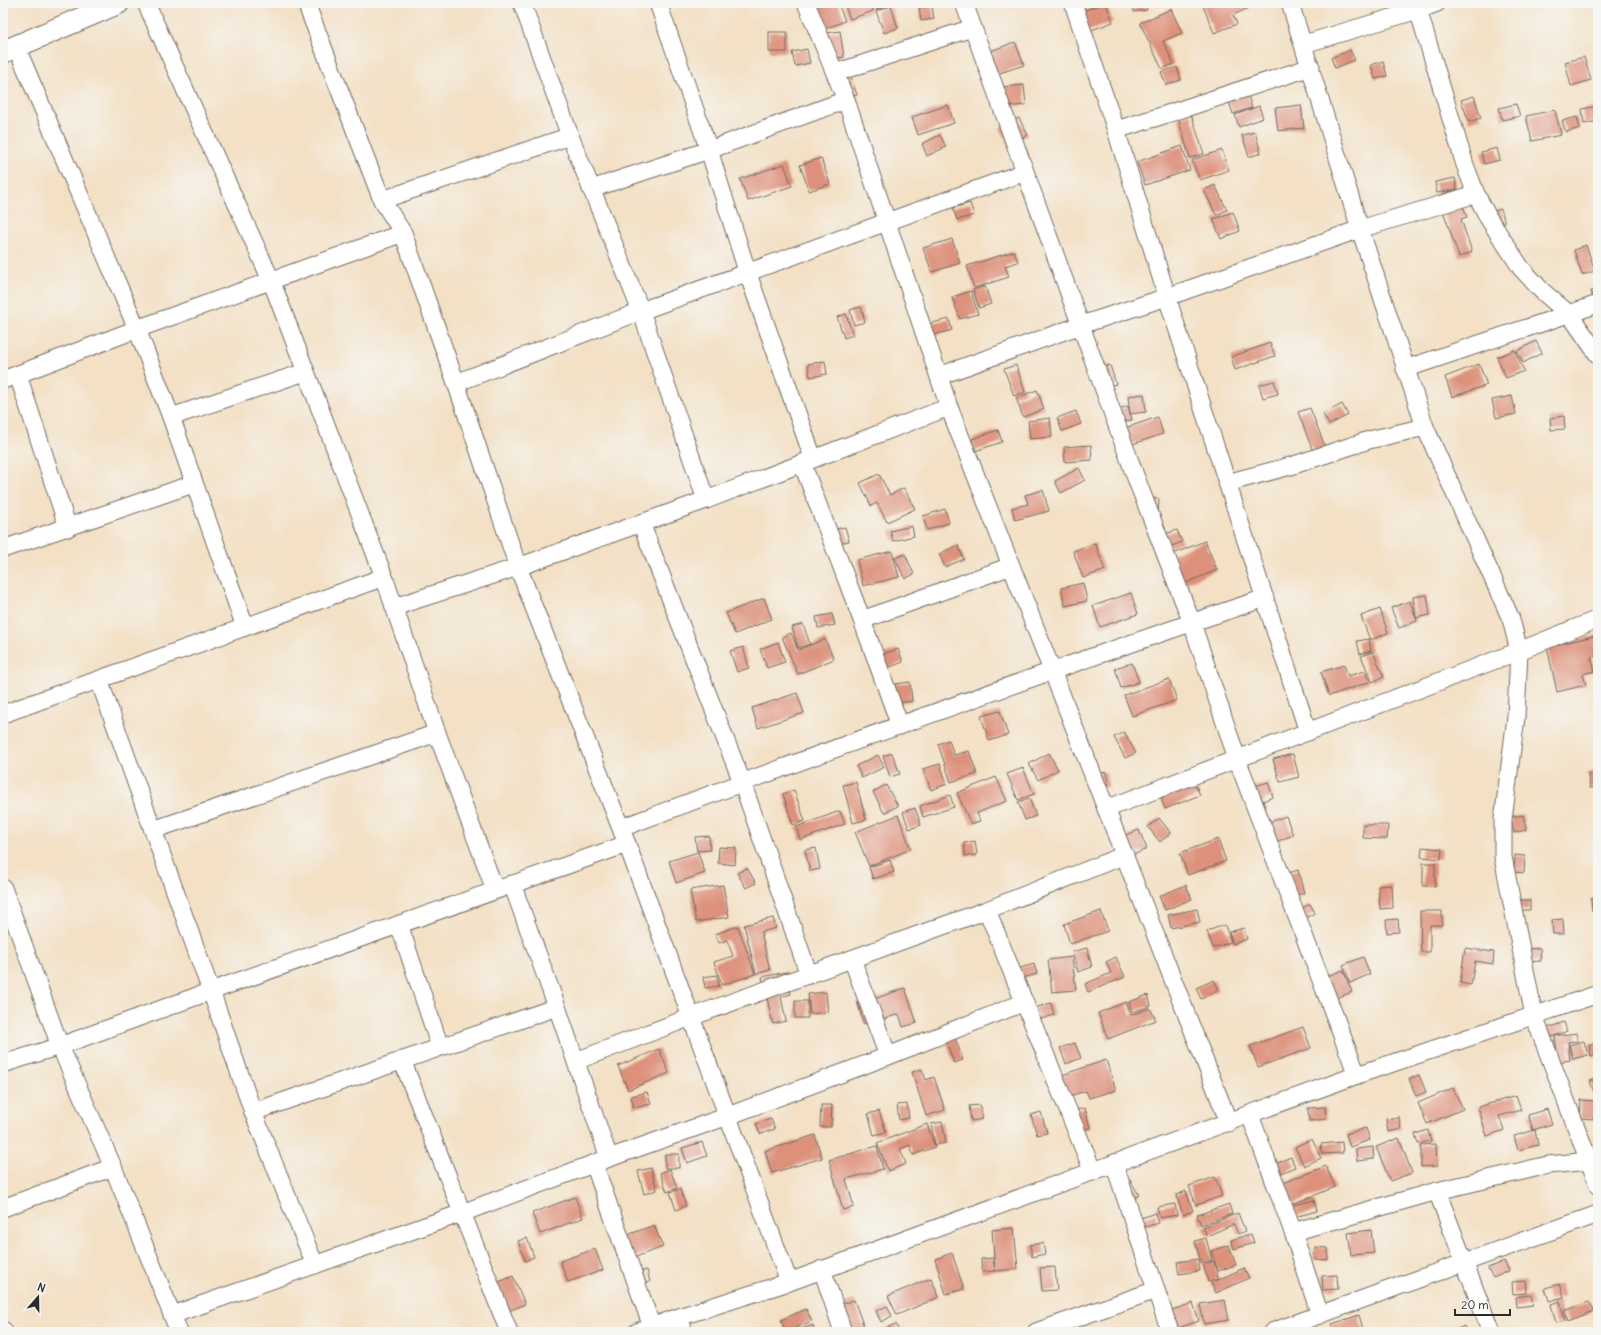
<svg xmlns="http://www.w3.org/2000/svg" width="1601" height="1335" font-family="Delius,sans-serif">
<rect width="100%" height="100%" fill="#f6f6f2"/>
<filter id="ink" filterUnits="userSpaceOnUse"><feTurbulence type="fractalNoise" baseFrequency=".025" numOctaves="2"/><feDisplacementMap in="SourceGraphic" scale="8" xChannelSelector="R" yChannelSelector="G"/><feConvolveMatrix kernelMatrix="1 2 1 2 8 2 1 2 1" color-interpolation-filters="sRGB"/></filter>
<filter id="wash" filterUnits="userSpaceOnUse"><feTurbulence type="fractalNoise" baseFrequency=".012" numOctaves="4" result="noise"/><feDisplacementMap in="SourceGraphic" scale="16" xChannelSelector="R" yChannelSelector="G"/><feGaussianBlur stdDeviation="0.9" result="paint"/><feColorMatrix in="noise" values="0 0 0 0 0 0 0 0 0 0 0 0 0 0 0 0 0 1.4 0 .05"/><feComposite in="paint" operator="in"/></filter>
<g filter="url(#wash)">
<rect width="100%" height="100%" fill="#f3e0c5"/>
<g id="blocks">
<!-- building -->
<g fill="#dd907a">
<polygon points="822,3 838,3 845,21 822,30 813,6"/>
<polygon points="844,3 871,3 873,11 850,19"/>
<polygon points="873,3 891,3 877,10"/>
<polygon points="1106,3 1113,22 1086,32 1079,12"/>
<polygon points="1133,3 1145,3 1147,10 1134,12"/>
<polygon points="1209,3 1247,3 1249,8 1233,15 1237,24 1214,33 1203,6"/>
<polygon points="891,6 898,28 884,33 876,11"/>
<polygon points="932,6 934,19 921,21 919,8"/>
<polygon points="1171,9 1182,33 1163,41 1174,64 1162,69 1140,23"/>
<polygon points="840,31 844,57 830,59 827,33"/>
<rect x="769" y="32" width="18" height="20"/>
<polygon points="1015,42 1024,65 985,78 977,56"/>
<polygon points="807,49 810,63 795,66 792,52"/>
<polygon points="1350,50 1355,60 1335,68 1331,58"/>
<polygon points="1584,57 1591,80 1571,86 1565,62"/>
<polygon points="1383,61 1387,76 1375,79 1371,65"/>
<polygon points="1177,67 1181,80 1166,85 1161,72"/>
<polygon points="850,74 857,95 846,99 839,78"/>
<polygon points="1024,85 1026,105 1004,107 1002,87"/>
<polygon points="1245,86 1252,108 1233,114 1226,92"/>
<polygon points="1474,96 1481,118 1469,122 1461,100"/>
<polygon points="1516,104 1520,116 1502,120 1499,108"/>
<polygon points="948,105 954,123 918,135 912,117"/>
<polygon points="1301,105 1304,128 1278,131 1275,108"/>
<polygon points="1259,106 1263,118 1239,127 1235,115"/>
<polygon points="1598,106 1598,121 1584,124 1582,109"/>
<polygon points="1555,110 1561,135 1532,141 1526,116"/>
<polygon points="1191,114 1204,154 1190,158 1178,118"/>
<polygon points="1577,117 1580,128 1566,132 1562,121"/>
<polygon points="1019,118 1028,135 1009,145 1000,128"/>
<polygon points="1255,132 1261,153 1249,157 1242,135"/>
<polygon points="940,135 946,147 927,156 922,144"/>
<polygon points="1182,146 1190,170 1145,185 1137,162"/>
<polygon points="1497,148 1500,160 1484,164 1481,152"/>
<polygon points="1222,150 1229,170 1200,180 1192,160"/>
<polygon points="821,158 830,184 809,191 800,165"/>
<polygon points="784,164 792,186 748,201 740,179"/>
<polygon points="1455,178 1457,189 1437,193 1435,182"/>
<polygon points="1215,185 1227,210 1216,215 1204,190"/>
<polygon points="1457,189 1467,217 1461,219 1472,252 1459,257 1438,196"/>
<polygon points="970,203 974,215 957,220 953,208"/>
<polygon points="1501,209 1505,223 1496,226 1491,212"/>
<polygon points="1233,212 1240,231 1221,239 1213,219"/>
<polygon points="952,239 960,263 932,272 923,248"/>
<polygon points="1586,245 1595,271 1582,275 1574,250"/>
<polygon points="1014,251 1018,262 1005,266 1009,277 974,288 967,266"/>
<polygon points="985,286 991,304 979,308 973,290"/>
<polygon points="1598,289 1598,310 1596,310 1591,291"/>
<polygon points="971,291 978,314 960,319 952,297"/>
<polygon points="861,307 865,322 854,325 850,310"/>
<polygon points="846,314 853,335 844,338 837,317"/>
<polygon points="949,319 952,330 931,336 928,324"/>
<polygon points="1536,341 1542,353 1523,363 1517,351"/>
<polygon points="1270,343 1275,356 1235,370 1231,357"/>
<polygon points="1515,350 1524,371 1506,378 1497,357"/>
<polygon points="825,361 827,374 810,377 808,364"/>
<polygon points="1479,364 1487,385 1452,397 1445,377"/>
<polygon points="1016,365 1025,392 1014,396 1004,369"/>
<polygon points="1110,365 1116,384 1103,388 1097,369"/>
<polygon points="1274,381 1278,394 1263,398 1259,385"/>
<polygon points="1037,390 1044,409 1023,417 1016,398"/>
<polygon points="1144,394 1146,412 1130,414 1128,396"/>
<polygon points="1512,396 1516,414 1496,418 1492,400"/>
<polygon points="1342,404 1348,415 1329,425 1323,414"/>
<polygon points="1128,406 1132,420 1115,425 1111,411"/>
<polygon points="1310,408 1326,449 1314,454 1298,412"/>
<polygon points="1076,411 1081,424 1062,431 1057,418"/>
<polygon points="1564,416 1565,429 1551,430 1550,418"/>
<polygon points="1158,417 1163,434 1124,447 1119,430"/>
<polygon points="1050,418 1052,437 1030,439 1028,421"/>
<polygon points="998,430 1002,442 975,451 972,439"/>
<polygon points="1091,445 1092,460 1065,462 1064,447"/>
<polygon points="1079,468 1085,480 1061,493 1055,481"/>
<polygon points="879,474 890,495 904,488 915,509 887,522 877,503 871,506 860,483"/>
<polygon points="1043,490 1049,511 1015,520 1012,508 1028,504 1025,495"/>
<polygon points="1145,498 1159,499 1158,516"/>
<polygon points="945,509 949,523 927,530 923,516"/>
<polygon points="912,526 914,536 893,541 890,531"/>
<polygon points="845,527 849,541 835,544 832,530"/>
<polygon points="1177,530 1182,542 1161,550 1156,537"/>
<polygon points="1205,541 1217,570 1176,587 1163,558"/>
<polygon points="1095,543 1105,570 1083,578 1073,551"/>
<polygon points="958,545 964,559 945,567 939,554"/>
<polygon points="892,551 899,577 863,586 857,560"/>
<polygon points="905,554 914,574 905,579 895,558"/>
<polygon points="1083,583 1087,601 1065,606 1061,588"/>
<polygon points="1131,593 1138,614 1100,627 1093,606"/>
<polygon points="1427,595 1430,615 1416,618 1413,597"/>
<polygon points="764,598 772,619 735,634 726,613"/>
<polygon points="1410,601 1417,621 1399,628 1391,608"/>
<polygon points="1380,609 1388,633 1370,640 1361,616"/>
<polygon points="832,614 835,625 818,628 816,617"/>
<polygon points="803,624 810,644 798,648 792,627"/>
<polygon points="791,633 798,650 825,639 834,659 798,674 782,637"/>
<polygon points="1598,635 1598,656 1591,657 1595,671 1583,674 1586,685 1557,692 1547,647"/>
<polygon points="1369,639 1371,651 1360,654 1357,641"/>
<polygon points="778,642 785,662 767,668 760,649"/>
<polygon points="743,647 749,668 737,672 730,651"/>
<polygon points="898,649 903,662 882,670 877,656"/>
<polygon points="1373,652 1384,677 1372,682 1361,656"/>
<polygon points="1132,663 1139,682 1121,688 1115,668"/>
<polygon points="1344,665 1348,676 1365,671 1369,682 1329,696 1321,672"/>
<polygon points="1169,679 1177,700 1132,716 1124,695"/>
<polygon points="910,682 912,701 891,704 888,685"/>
<polygon points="797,693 804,713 758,728 752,708"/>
<polygon points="1000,711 1008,735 989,741 981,716"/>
<polygon points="1124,732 1136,753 1125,758 1114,737"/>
<polygon points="949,740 954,755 969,751 977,774 951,782 938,744"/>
<polygon points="892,753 900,774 890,777 883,756"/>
<polygon points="1049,753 1058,770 1038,780 1029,764"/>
<polygon points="1293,754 1299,777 1280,782 1273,759"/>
<polygon points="878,755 884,767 862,778 856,766"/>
<polygon points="940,764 947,784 931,790 923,769"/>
<polygon points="1023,768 1034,794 1018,800 1007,774"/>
<polygon points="1106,772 1109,787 1099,789 1095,774"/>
<polygon points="1598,772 1598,787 1590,788 1588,773"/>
<polygon points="996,777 1007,801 977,813 980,821 971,824 957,793"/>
<polygon points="856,782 866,820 853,823 843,785"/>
<polygon points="1268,782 1273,797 1263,801 1266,811 1255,815 1246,789"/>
<polygon points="1195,784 1200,795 1165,809 1161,798"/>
<polygon points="886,785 898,806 884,813 873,792"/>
<polygon points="794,790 805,821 793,825 783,794"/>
<polygon points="950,795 954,807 923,817 920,806"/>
<polygon points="1029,798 1036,816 1025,820 1018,802"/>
<polygon points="915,808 921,825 909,829 903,812"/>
<polygon points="840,811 845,824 800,840 796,827"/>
<polygon points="898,815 911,849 869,866 855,832"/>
<polygon points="1523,815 1526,830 1514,833 1511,817"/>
<polygon points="1286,816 1293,835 1273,843 1265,824"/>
<polygon points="1159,818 1171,833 1160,842 1148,827"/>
<polygon points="1363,825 1388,825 1387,839 1363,838"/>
<polygon points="1139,830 1147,849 1126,858 1118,838"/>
<polygon points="709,836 710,850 697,851 695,837"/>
<polygon points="1218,839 1226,861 1188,875 1180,853"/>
<polygon points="975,841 977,855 965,856 964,843"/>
<polygon points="719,847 736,848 735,865 718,863"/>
<polygon points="1422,847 1442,849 1441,859 1421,857"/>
<polygon points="816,848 820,869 810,871 805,850"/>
<polygon points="698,852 705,873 676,883 669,861"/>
<polygon points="1515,855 1525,856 1524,873 1514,872"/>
<polygon points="890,860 894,872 873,879 869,867"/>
<rect x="1423" y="863" width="12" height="23"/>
<polygon points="747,868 756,883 746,888 737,873"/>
<polygon points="1298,870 1304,893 1283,899 1276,877"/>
<polygon points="723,885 729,917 696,922 690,890"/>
<polygon points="1186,885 1192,899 1165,910 1159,896"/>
<polygon points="1392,885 1393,908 1380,909 1378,886"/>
<polygon points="1598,898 1598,911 1592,911 1591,899"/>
<polygon points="1517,900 1530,900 1530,910 1518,910"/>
<polygon points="1310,904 1315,913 1293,924 1288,915"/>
<polygon points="1197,909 1200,922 1171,928 1168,915"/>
<polygon points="1101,911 1108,931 1070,944 1064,924"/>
<polygon points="1420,911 1442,911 1442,925 1430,925 1430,952 1421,952"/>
<polygon points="773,918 776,928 761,932 770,970 756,974 744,925"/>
<polygon points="1398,919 1399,932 1387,933 1386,920"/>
<polygon points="1563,919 1564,934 1553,934 1552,920"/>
<polygon points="1225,925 1231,942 1213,948 1207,931"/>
<polygon points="738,926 755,974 722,985 714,962 733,956 727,940 719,943 715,934"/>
<polygon points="1244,928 1247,939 1233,944 1229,932"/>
<polygon points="1087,948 1092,967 1078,972 1072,952"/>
<polygon points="1465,948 1494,952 1493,964 1475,961 1471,985 1460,983"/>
<polygon points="1540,948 1541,961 1528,962 1527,949"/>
<polygon points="1072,957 1076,990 1052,992 1048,960"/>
<polygon points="1116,957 1125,977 1088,992 1085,984 1111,973 1106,962"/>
<polygon points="1363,957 1370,974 1350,983 1343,965"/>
<polygon points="1034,964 1037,974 1023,978 1020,968"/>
<polygon points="1343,970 1352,992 1323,1003 1314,981"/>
<polygon points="786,972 791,994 781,997 786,1021 773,1024 762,977"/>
<polygon points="717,975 719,986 705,988 703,977"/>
<polygon points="1214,980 1219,990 1201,999 1196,988"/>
<polygon points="905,988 917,1023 903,1027 899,1014 881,1020 874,999"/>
<polygon points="826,992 828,1012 810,1014 808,994"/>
<polygon points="1148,995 1151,1006 1132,1012 1129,1002"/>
<polygon points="871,998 877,1020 864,1024 857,1002"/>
<rect x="795" y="1001" width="13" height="17"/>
<polygon points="1126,1002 1131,1015 1150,1008 1156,1020 1108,1039 1098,1013"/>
<polygon points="1051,1003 1054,1015 1038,1020 1034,1008"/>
<polygon points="1564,1022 1567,1031 1549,1038 1545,1029"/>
<polygon points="1303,1027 1311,1048 1258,1067 1250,1046"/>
<polygon points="1577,1033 1578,1041 1568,1042 1570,1060 1558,1062 1555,1036"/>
<polygon points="955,1038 963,1060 954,1063 946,1041"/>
<polygon points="1584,1041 1588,1055 1573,1059 1569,1045"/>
<polygon points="1075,1043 1081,1058 1066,1064 1060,1048"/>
<polygon points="1598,1043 1598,1055 1591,1056 1589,1044"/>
<polygon points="659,1049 669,1073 628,1090 618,1066"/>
<polygon points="1106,1060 1116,1090 1089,1098 1086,1091 1066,1097 1059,1076"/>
<polygon points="922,1069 926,1080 934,1077 945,1110 926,1116 912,1072"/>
<polygon points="1419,1075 1426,1092 1416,1096 1409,1079"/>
<polygon points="1598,1078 1598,1100 1597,1101 1590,1081"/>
<polygon points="1453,1088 1463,1109 1427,1124 1418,1103"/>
<polygon points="647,1092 651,1104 634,1108 631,1096"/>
<polygon points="1516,1096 1521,1110 1499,1116 1504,1130 1487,1136 1478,1107"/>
<polygon points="1581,1100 1595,1101 1594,1119 1580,1118"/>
<polygon points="907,1104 909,1118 899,1120 897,1105"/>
<polygon points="821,1105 832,1105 831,1127 820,1127"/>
<polygon points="980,1105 983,1119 971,1121 969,1106"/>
<polygon points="1325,1107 1326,1119 1309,1121 1308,1108"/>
<polygon points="1085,1108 1090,1128 1077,1131 1072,1111"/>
<polygon points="1547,1109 1552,1124 1533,1130 1528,1115"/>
<polygon points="879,1111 886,1132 874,1135 868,1114"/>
<polygon points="1041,1112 1047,1133 1037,1135 1031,1115"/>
<polygon points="1399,1117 1401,1129 1388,1132 1386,1119"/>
<polygon points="771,1119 775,1129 760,1134 756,1124"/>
<polygon points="942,1122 946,1143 935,1145 931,1124"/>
<polygon points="927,1124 935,1147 913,1155 910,1145 900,1149 906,1164 888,1171 877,1143"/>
<polygon points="1366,1128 1370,1140 1350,1147 1346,1134"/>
<polygon points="1428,1130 1431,1141 1418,1144 1415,1134"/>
<polygon points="1535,1130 1538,1145 1518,1150 1514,1136"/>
<polygon points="815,1135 822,1158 772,1173 765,1151"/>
<polygon points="1399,1138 1412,1173 1390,1181 1376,1147"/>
<polygon points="1312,1139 1321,1158 1304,1166 1295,1147"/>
<polygon points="702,1142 707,1156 687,1163 682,1148"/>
<polygon points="1342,1142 1343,1153 1322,1154 1321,1144"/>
<polygon points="1436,1144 1437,1166 1421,1167 1421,1145"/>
<polygon points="877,1146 883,1169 846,1179 854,1207 843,1210 829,1160"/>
<polygon points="1373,1147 1374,1159 1357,1161 1356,1149"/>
<rect x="665" y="1154" width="14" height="14"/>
<polygon points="1291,1157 1295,1167 1271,1177 1267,1167"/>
<polygon points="1326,1166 1335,1187 1283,1208 1275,1186"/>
<polygon points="651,1168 657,1190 644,1194 638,1171"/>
<polygon points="670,1169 677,1188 667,1192 660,1173"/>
<polygon points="1215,1177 1222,1196 1196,1205 1189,1186"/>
<polygon points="1130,1180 1139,1195 1128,1201 1119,1187"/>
<polygon points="680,1189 686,1206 676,1210 670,1192"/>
<polygon points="1186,1191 1193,1211 1183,1215 1176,1195"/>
<polygon points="575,1197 583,1218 540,1234 532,1213"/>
<polygon points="1314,1200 1317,1211 1287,1219 1284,1208"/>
<polygon points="1175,1204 1177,1215 1160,1218 1157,1207"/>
<polygon points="1229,1204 1232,1214 1201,1225 1197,1215"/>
<polygon points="1155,1213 1158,1223 1136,1230 1133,1221"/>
<polygon points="1238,1213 1245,1231 1238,1234 1234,1224 1207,1236 1203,1227"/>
<polygon points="654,1225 663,1247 630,1259 622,1237"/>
<polygon points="1014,1228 1018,1269 995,1271 992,1230"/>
<polygon points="1371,1230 1374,1253 1351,1255 1348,1233"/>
<polygon points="1251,1234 1254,1243 1234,1249 1231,1240"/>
<polygon points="527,1238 534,1257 525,1261 518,1241"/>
<polygon points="1206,1238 1212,1260 1201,1263 1195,1241"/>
<polygon points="1043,1243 1045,1254 1032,1257 1030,1245"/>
<polygon points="1229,1245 1236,1265 1218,1271 1211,1251"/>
<polygon points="1315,1247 1328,1248 1328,1260 1314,1259"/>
<polygon points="595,1249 603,1270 568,1282 560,1261"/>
<polygon points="952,1253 964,1289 946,1294 935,1259"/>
<polygon points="993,1258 995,1271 982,1272 981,1259"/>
<polygon points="1198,1259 1200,1271 1179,1274 1177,1262"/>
<polygon points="1214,1261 1218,1279 1208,1282 1203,1264"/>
<polygon points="1504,1261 1509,1271 1493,1278 1488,1268"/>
<polygon points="1055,1267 1057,1290 1042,1291 1040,1268"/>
<polygon points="1244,1268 1249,1278 1216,1293 1211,1283"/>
<polygon points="647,1270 650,1282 639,1285 636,1273"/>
<polygon points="1337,1275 1338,1289 1323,1290 1322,1276"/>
<polygon points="513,1276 525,1304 504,1313 492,1285"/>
<polygon points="931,1278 939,1297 897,1315 888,1296"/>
<polygon points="1526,1281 1527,1293 1513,1294 1512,1282"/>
<polygon points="1560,1284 1564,1297 1549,1301 1545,1288"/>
<polygon points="1531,1295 1533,1305 1516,1307 1515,1297"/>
<polygon points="854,1300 865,1330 859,1332 842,1332 833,1307"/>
<polygon points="1225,1300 1229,1320 1204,1324 1200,1304"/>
<polygon points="1560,1301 1565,1321 1556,1323 1551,1304"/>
<polygon points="1589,1302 1593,1311 1568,1321 1564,1311"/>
<polygon points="1193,1303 1199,1321 1178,1328 1172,1310"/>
<polygon points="887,1306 892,1316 881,1322 876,1311"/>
<polygon points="806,1309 812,1321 786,1332 781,1320"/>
<polygon points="1359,1315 1363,1329 1353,1332 1334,1332 1332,1324"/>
<polygon points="896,1324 899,1332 877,1332 877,1331"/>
<polygon points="813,1325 815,1332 792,1332"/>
<polygon points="1464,1326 1467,1332 1451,1332"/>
</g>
</g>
</g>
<g filter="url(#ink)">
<use href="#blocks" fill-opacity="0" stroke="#716a61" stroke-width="1"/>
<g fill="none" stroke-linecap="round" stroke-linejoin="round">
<defs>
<g id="minor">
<polyline points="146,3 271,280 384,577 437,733 495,890"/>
<polyline points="306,3 382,200 403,233 456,383 518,567 627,844 789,1282"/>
<polyline points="522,3 570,136 641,311 706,500"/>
<polyline points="658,3 709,150 747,271 813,458"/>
<polyline points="806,3 846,100 949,407 1229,1123"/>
<polyline points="964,3 1136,478 1192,623 1237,759 1357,1075"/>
<polyline points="1073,3 1116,130 1167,297 1308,732"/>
<polyline points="1290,3 1360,229 1425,427 1511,619 1519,651 1516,717 1503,820 1503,857 1534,1016 1598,1185"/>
<polyline points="1416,3 1465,165 1476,194 1489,219 1521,268 1542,291 1570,315 1598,355"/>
<polyline points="1304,44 1418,10 1437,3"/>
<polyline points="16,46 137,329 171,417 245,627"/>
<polyline points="835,73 972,28"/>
<polyline points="1116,130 1161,116 1311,67"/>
<polyline points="591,189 709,150 846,100"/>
<polyline points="382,200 570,136"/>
<polyline points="1405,369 1598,304"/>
<polyline points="18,375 68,528"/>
<polyline points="939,376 1081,325 1167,297 1360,229 1476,194"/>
<polyline points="3,380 137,329 403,233"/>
<polyline points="456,383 641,311 1025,172"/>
<polyline points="171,417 305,372"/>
<polyline points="802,463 862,620 900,726"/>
<polyline points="1227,483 1294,465 1369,440 1425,427"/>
<polyline points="641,523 742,782 809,975"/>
<polyline points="3,549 193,484"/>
<polyline points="394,607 518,567 706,500 949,407"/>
<polyline points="862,620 1011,566"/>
<polyline points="99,680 211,991 253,1112 315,1265"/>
<polyline points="3,714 384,577"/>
<polyline points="1106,809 1519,651 1598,619"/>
<path d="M621,828c213,-80 428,-158 644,-230"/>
<polyline points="153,830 437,733"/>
<polyline points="512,884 557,1007 609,1158"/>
<polyline points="3,888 60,1046 113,1167 179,1332"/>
<polyline points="987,910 1093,1172"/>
<polyline points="399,924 440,1047"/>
<polyline points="852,959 888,1056"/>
<polyline points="402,1060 509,1332"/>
<polyline points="576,1061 691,1017 987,910 1125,855"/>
<polyline points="3,1064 60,1046 211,991 627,844"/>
<polyline points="253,1112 557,1007"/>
<polyline points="1250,1115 1293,1232 1320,1315"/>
<polyline points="1114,1163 1170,1332"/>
<polyline points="594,1164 652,1327"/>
<polyline points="1437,1191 1491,1332"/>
<polyline points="3,1208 113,1167"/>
<polyline points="1293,1232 1437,1191 1548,1165 1589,1161"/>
<polyline points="822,1269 843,1332"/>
<polyline points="172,1315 462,1213 609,1158 728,1116 888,1056 1025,1002"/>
<polyline points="679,1317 684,1332"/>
<polyline points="3,1330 4,1332"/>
<polyline points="637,1332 679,1317 789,1282 1357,1075 1598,994"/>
<polyline points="1036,1332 1156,1290"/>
<polyline points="1272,1332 1598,1214"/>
</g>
<polyline id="trunk" points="3,52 118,3"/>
</defs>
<!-- minor casing -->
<use href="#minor" stroke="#716a61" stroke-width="19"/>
<!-- trunk casing -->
<use href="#trunk" stroke="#716a61" stroke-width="24"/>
<!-- minor -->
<use href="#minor" stroke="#fff" stroke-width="17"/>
<!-- trunk -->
<use href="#trunk" stroke="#fff" stroke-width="22"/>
</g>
</g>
<!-- margin -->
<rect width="1601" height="1335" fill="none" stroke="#f6f6f2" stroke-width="16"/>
<!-- north arrow -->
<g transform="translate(38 1297) rotate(20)" stroke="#f6f6f2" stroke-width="3" paint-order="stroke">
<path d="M0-3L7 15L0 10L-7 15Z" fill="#2b2b2b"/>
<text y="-6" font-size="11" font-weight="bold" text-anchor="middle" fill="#2b2b2b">N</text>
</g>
<!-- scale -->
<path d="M1455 1309v6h55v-6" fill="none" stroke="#2b2b2b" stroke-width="2"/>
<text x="1461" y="1309" font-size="12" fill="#2b2b2b" stroke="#f6f6f2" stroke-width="3" paint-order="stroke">20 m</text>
</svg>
